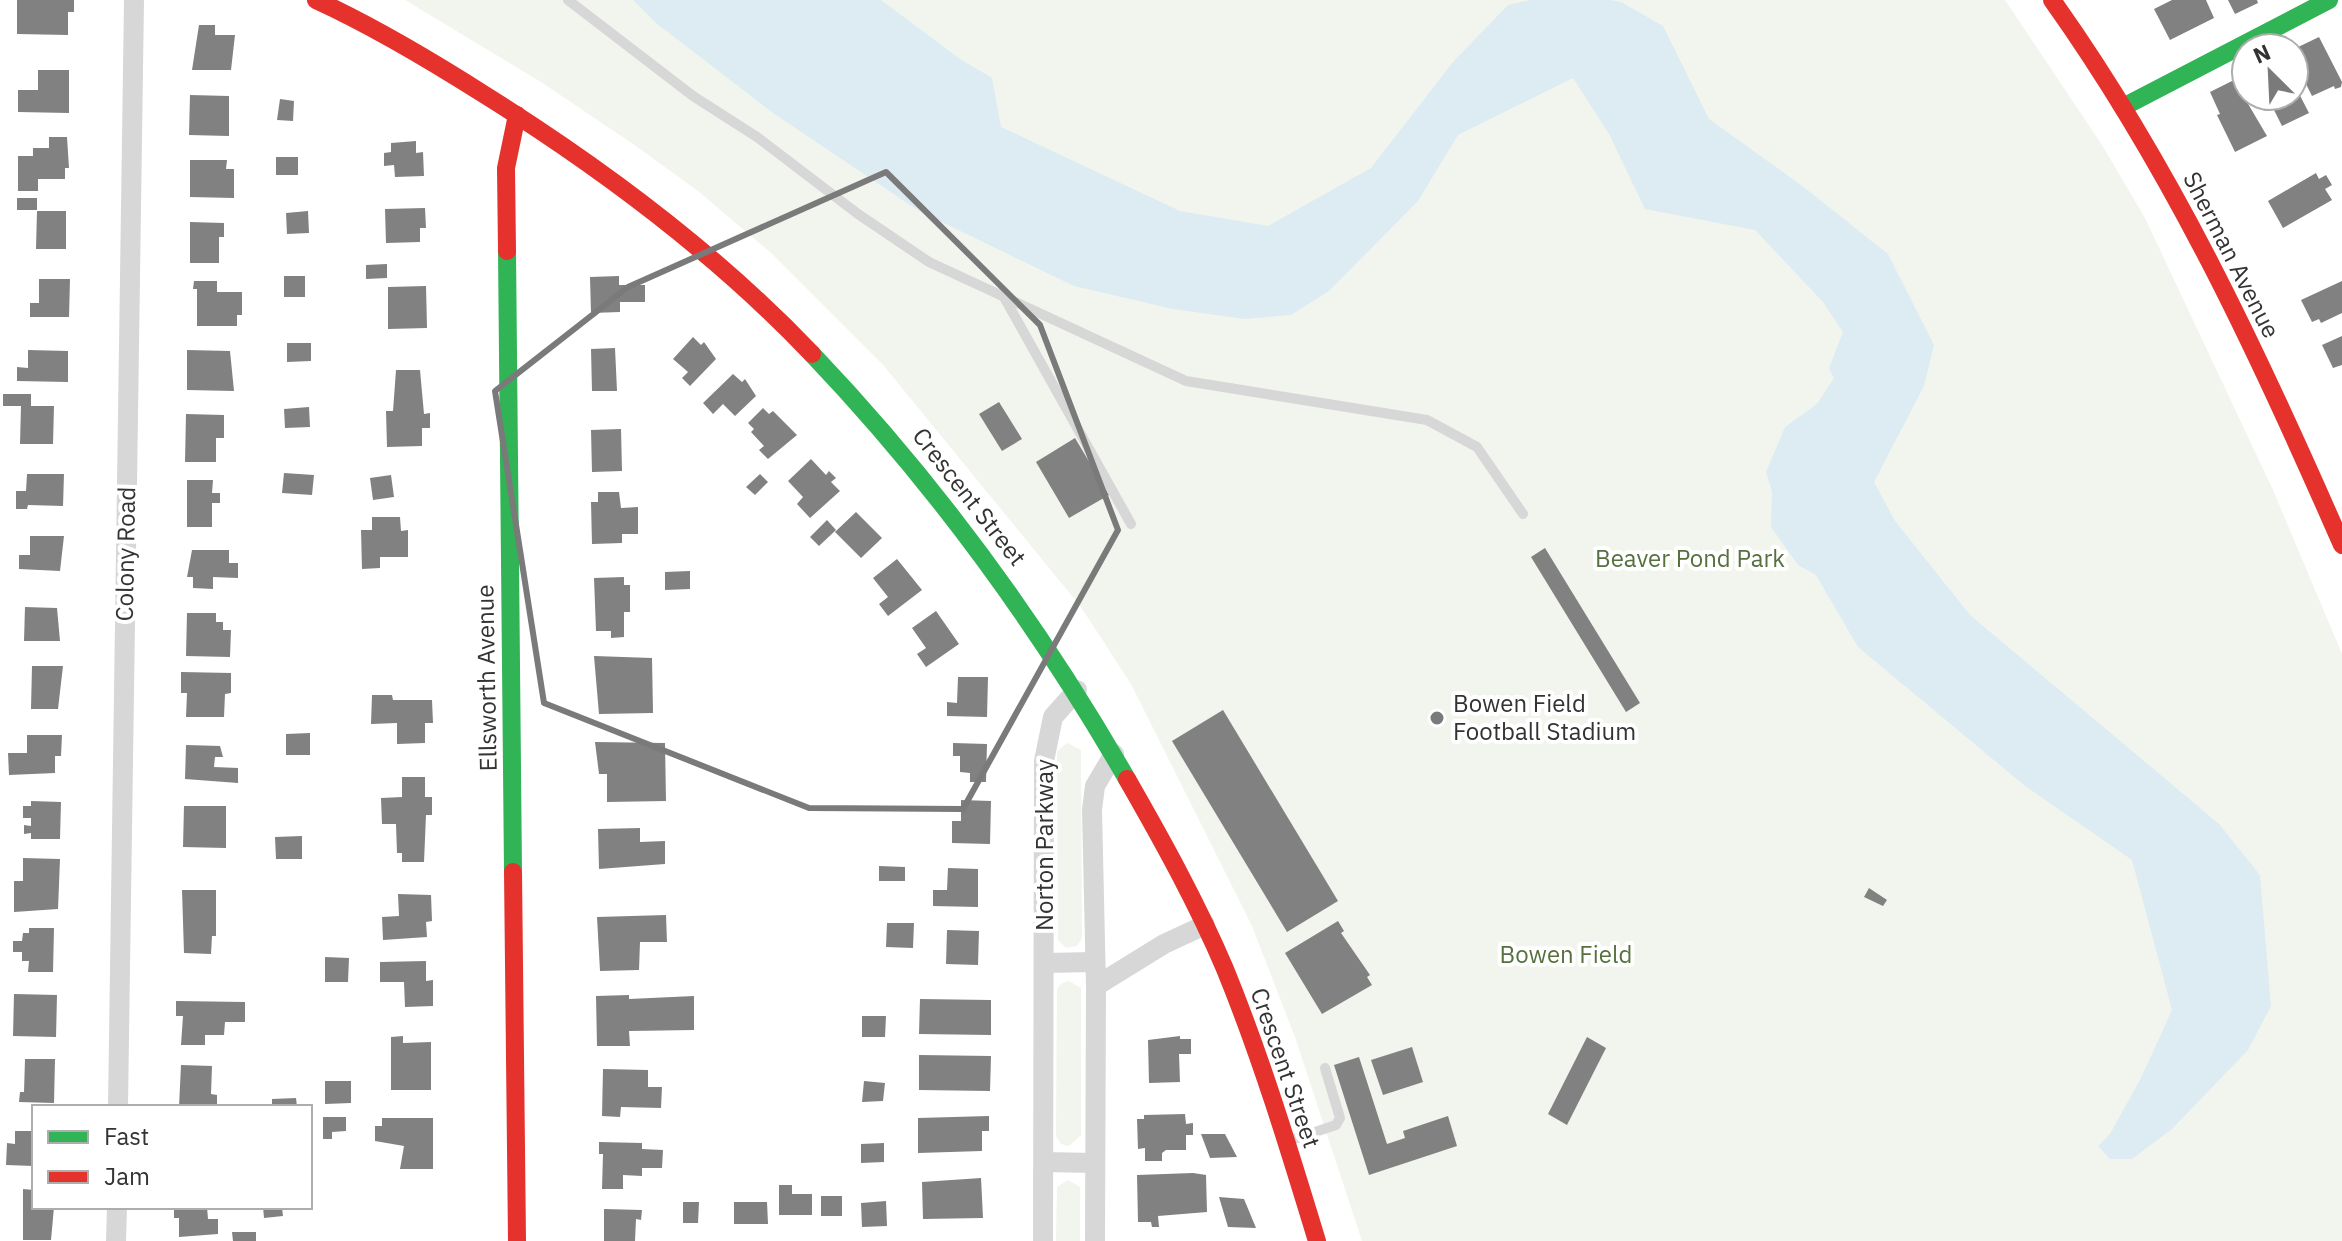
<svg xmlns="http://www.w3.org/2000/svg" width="2342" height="1241" font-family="'IBM Plex Sans',sans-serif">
<rect width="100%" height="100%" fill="#fff"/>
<!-- green -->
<g fill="#f1f5ed">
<polygon points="405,0 2005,0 2102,145 2145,218 2273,490 2342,654 2342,1241 1362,1241 1295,1037 1252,926 1131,684 1081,607 884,366 771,253 698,191 633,144 541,82"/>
<polygon points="1067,743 1081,750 1082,938 1077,946 1066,948 1058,940 1057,752"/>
<polygon points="1069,981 1081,988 1081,1135 1069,1146 1061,1144 1056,1136 1057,989 1062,983"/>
<polygon points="1068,1180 1080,1187 1080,1241 1056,1241 1057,1187"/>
</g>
<!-- water -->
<polygon fill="#ddebf3" points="633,0 881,0 960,59 992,78 1001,127 1180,211 1268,226 1371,168 1453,62 1508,5 1531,0 1610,0 1621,2 1663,26 1709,119 1801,185 1888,254 1934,345 1924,386 1874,482 1895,521 1970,615 2219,824 2260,875 2271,1006 2248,1050 2172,1129 2132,1159 2110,1159 2098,1146 2110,1134 2141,1078 2172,1010 2132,860 2025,786 1858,647 1816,575 1798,565 1771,527 1772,492 1766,472 1785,427 1817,404 1834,378 1829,368 1843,332 1823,302 1755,230 1645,209 1609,134 1573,78 1458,135 1418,201 1329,291 1291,315 1245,319 1173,309 1074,286 919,211 773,113 656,23"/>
<!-- building -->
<g fill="#818181">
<polygon points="17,0 74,0 74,12 68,12 68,35 17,34"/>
<polygon points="2172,0 2206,0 2214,18 2170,40 2154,9"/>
<polygon points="2228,0 2257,0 2258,3 2235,14"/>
<polygon points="199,25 215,25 215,35 235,35 231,70 192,70"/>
<polygon points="2319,37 2342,82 2341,87 2335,89 2334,86 2312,96 2294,60 2294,49"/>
<polygon points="38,70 69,70 69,113 18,112 18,90 38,90"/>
<polygon points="2234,80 2267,136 2235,152 2217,115 2220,114 2210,92"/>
<polygon points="2294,84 2309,113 2282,126 2267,96 2294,96"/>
<polygon points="190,95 229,96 229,136 189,135"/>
<polygon points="280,99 294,101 293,121 277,120"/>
<polygon points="49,137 67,137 69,168 65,168 65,179 38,179 38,191 18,191 18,156 33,156 33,148 49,148"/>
<polygon points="416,141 416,153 423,152 424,176 395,177 394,165 384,166 384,153 391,152 391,143"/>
<rect x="276" y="157" width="22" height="18"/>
<polygon points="190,160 227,160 226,169 234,169 234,198 190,197"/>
<polygon points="2316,173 2319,179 2326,175 2332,185 2325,189 2332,200 2283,228 2268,201"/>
<rect x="17" y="198" width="20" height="12"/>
<polygon points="425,208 426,228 420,228 420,242 386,243 385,209"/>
<polygon points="37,211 66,211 66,249 36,249"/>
<polygon points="308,211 309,233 287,234 286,213"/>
<polygon points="190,222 224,223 224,237 219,237 219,263 190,263"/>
<polygon points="387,264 387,278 366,279 366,265"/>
<rect x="284" y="276" width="21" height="21"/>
<polygon points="619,276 619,285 645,285 645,302 620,302 620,312 591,313 590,277"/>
<polygon points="39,279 70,279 69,317 30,317 30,303 39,303"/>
<polygon points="194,281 217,281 217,292 242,292 242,315 237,315 237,326 197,326 197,289 193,289"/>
<polygon points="2342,281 2342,313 2321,323 2319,319 2312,322 2301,300"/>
<polygon points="426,286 427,328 388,329 388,287"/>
<polygon points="2342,336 2342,365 2333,368 2322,345"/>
<polygon points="693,337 701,345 704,342 716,359 690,386 682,378 688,372 673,359"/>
<polygon points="287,343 311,343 311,361 287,362"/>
<polygon points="615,348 617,391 592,391 591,349"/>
<polygon points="28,350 68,351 68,382 17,381 17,367 28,368"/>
<polygon points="187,350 230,351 234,391 187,390"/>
<polygon points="396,370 420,370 424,414 430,413 430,428 422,428 422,446 387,447 386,411 393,411"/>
<polygon points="733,374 742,382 745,379 756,396 735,416 723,404 713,414 703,403"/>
<polygon points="3,394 31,394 31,406 54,406 53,444 20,444 21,406 3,406"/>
<polygon points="999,402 1022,439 1002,451 979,414"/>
<polygon points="309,407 310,427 285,428 284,409"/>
<polygon points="763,408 769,414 773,411 797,435 768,459 759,450 764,446 751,432 754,429 748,423"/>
<polygon points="186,414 224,415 224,438 216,438 216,462 185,462"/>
<polygon points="621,429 622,471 592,472 591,430"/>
<polygon points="1075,438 1109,495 1069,518 1036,462"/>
<polygon points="811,459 826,475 829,471 836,478 831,482 840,491 810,518 797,504 803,497 788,481"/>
<polygon points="284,473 314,475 312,495 282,493"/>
<polygon points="27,474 64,474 63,506 28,505 27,509 16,509 16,491 26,491"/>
<polygon points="760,474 768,482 755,495 746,487"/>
<polygon points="391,475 394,497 373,500 370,478"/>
<polygon points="187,480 213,480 212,493 220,493 220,503 212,503 212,527 187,527"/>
<polygon points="598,492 619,492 621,508 638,507 638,534 622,534 622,543 592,544 591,502 598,502"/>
<polygon points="856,512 882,538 861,558 835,532"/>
<polygon points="372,517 400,517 401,531 408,530 408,557 380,557 380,568 362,569 361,530 372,530"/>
<polygon points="827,520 836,530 819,546 810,537"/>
<polygon points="30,536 64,536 60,571 19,569 19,555 30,555"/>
<polygon points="1545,548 1640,703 1626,712 1531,557"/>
<polygon points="192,550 229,550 229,563 238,563 238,578 213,577 213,589 193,588 193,577 187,577"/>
<polygon points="897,559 922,590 888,616 879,604 888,597 873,578"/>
<polygon points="690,571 690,589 665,590 665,572"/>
<polygon points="624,577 624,585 630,585 630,612 624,612 624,637 611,638 611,631 596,631 594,578"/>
<polygon points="25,607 57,608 60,641 24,641"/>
<polygon points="936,611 959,644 926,667 917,654 926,648 912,628"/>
<polygon points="187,613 216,613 216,622 223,622 223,630 231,630 230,657 186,656"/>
<polygon points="594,656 652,658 653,713 599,714"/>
<polygon points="32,666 63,666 58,709 31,709"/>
<polygon points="181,672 231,673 231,693 225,694 224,717 186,717 187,693 181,693"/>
<polygon points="958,677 988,677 987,717 947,716 947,702 957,703"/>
<polygon points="372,695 392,695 393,700 432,700 433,723 425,723 425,743 397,744 397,723 371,724"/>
<polygon points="1223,710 1338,901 1287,932 1172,741"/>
<polygon points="310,733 310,755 286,755 286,734"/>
<polygon points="27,735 62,735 61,756 55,756 55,773 9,775 8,753 27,753"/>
<polygon points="595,742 665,743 666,801 607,802 607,774 599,774"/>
<polygon points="953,743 987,744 986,782 970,782 970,773 960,772 960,756 953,756"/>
<polygon points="186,745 220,746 223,757 215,757 214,767 238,768 238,783 185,779"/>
<polygon points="402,777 425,777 425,797 432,797 432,815 426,815 424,862 402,862 402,853 397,853 396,824 382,824 381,798 402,797"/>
<polygon points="961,800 991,801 990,844 952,843 952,821 961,821"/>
<polygon points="31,801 61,802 60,839 31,839 31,833 24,834 24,825 31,826 31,818 23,818 23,806 31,806"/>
<polygon points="184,806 226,806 226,848 183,847"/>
<polygon points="640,828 640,842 665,841 665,864 599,869 598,829"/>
<polygon points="302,836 302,859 276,859 275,837"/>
<polygon points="23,858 60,859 58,909 14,912 14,881 23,881"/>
<polygon points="879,866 905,867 905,881 879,881"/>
<polygon points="948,868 978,869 978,907 933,906 933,890 947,890"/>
<polygon points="1869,888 1887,900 1883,906 1864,897"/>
<polygon points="182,890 216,890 216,936 212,936 211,954 184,953"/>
<polygon points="398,894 431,895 432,921 426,922 427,937 383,940 382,917 399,916"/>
<polygon points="666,915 667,942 640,942 639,970 600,971 597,917"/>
<polygon points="1338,921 1344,931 1341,933 1370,975 1367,977 1372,985 1322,1014 1285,953"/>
<polygon points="887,923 914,923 913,948 886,947"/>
<polygon points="29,928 54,928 53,972 28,972 29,961 22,961 22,952 13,952 13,941 22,941 23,933 29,933"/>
<polygon points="947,930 979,931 978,965 946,964"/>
<polygon points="325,957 349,958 348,982 325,982"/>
<polygon points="426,961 426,981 433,980 433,1006 405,1007 404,982 380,982 380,962"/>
<polygon points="14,994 57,995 56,1037 13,1036"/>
<polygon points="629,995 629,999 694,996 694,1030 629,1031 630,1046 597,1046 596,996"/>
<polygon points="920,999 991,1000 991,1035 919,1034"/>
<polygon points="176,1001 245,1002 245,1022 225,1022 224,1035 205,1035 205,1045 181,1045 183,1016 176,1016"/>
<polygon points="862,1016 886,1016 885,1037 862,1037"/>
<polygon points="403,1036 403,1043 431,1042 431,1090 391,1090 391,1037"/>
<polygon points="1180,1036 1180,1039 1191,1039 1191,1054 1179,1054 1180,1082 1149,1083 1148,1040"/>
<polygon points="1587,1037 1606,1048 1567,1125 1548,1114"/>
<polygon points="1412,1047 1423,1082 1383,1095 1371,1060"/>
<polygon points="919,1055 991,1056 990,1091 919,1090"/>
<polygon points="1359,1057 1387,1144 1405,1138 1403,1131 1448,1116 1457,1146 1369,1175 1334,1065"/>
<polygon points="25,1059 55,1059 54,1103 19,1102 20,1092 24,1092"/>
<polygon points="181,1065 212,1066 211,1094 217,1095 217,1107 179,1107"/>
<polygon points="603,1069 648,1070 648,1087 662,1087 661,1108 621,1107 620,1117 602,1116"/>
<polygon points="325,1081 351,1081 351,1103 325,1104"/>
<polygon points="864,1081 885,1083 883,1101 862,1102"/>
<polygon points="296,1098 297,1107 272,1107 272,1099"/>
<polygon points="1185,1114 1186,1124 1193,1123 1193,1135 1186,1135 1186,1150 1166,1150 1162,1153 1162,1161 1145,1161 1145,1148 1138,1149 1137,1119 1144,1119 1144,1115"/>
<polygon points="989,1116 989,1131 982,1131 982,1151 918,1153 918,1118"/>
<polygon points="323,1117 346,1117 346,1131 332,1132 332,1139 323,1139"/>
<polygon points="382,1118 433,1118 433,1169 400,1169 404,1146 375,1141 375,1126 382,1126"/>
<polygon points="15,1131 34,1131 34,1166 6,1165 7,1143 15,1144"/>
<polygon points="1201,1134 1225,1134 1237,1157 1210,1158"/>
<polygon points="599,1142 642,1143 642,1149 663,1150 662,1168 642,1168 642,1176 623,1175 623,1189 602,1189 603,1154 599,1154"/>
<polygon points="884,1143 884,1162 861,1163 861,1144"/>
<polygon points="1193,1173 1206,1175 1207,1212 1158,1216 1159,1227 1152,1227 1151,1222 1138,1222 1137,1175"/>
<polygon points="981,1178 983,1218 923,1219 922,1182"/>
<polygon points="779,1185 792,1185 792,1194 812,1194 812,1215 779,1215"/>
<polygon points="23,1189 34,1190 34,1207 54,1207 51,1240 23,1240"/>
<rect x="821" y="1196" width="21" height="20"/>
<polygon points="1219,1197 1244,1199 1256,1228 1228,1227"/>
<polygon points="886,1201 887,1226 862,1227 861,1203"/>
<polygon points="683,1202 699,1202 698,1223 683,1223"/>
<polygon points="734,1202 767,1202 768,1224 734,1224"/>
<polygon points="207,1207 208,1219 218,1219 218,1234 179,1237 179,1218 174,1218 174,1208"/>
<polygon points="263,1207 282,1207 283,1216 264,1218"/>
<polygon points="604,1209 642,1210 641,1220 636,1219 635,1241 604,1241"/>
<polygon points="232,1232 256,1232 256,1241 233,1241"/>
</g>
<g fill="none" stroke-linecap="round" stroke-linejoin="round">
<!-- lane -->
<g stroke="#d7d7d7" stroke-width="10">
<polyline points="568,0 693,96 757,137 858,214 929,262 1186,381 1427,420 1477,447 1523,514"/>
<polyline points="1004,297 1131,524"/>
<polyline points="1288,1141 1336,1125 1340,1118 1325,1068"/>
</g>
<!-- street -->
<g stroke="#d7d7d7" stroke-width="20">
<polyline points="1044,963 1095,962"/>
<polyline points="1096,986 1164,944 1205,925"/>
<polyline points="118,1107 134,0"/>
<polyline points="1044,1162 1095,1163"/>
<polyline points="116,1241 117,1207"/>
<polyline points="1043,1241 1044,761 1053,717 1077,690"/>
<polyline points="1095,1241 1096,986 1092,810 1095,786 1114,754"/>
</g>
<!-- fast -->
<g stroke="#30b455" stroke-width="18">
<polyline points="2125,106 2329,0"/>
<polyline points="507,251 513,872"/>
<path d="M812,354c123,129 226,270 315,425"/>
</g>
<!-- jam -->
<g stroke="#e5322d" stroke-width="18">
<path d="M316,0c59,27 114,60 169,95 118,74 231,158 327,259"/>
<path d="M2052,0c121,170 207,355 290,545"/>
<polyline points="507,251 506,168 517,115"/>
<path d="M1127,779c35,61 70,124 98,190 36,88 64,180 92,272"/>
<polyline points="513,872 517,1241"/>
</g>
</g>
<!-- marked area -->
<path fill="none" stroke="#7a7a7a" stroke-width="6" stroke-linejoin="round" d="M886,172l154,153 78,205 -155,279 -154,-1 -265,-105 -49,-312 133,-104z"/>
<!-- markers -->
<circle fill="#7a7a7a" stroke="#fff" stroke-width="3" cx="1437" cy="718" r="8"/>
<g text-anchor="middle" stroke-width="8" stroke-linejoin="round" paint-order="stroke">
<!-- street labels -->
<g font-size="24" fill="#333" stroke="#fff">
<text transform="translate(2231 255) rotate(63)" y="8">Sherman Avenue</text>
<text transform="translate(969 497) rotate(52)" y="8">Crescent Street</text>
<text transform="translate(126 554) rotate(-89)" y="8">Colony Road</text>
<text transform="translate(487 678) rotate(-91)" y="8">Ellsworth Avenue</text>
<text transform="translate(1045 845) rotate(-90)" y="8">Norton Parkway</text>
<text transform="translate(1285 1068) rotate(71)" y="8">Crescent Street</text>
</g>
<!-- park labels -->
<g font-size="24" fill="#56703f" stroke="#fff">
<text x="1690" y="567">Beaver Pond Park</text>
<text x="1566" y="963">Bowen Field</text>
</g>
<!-- poi labels -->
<g font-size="24" fill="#333" stroke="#fff" text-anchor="start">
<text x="1453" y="712">Bowen Field<tspan x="1453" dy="28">Football Stadium</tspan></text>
</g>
</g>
<!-- legend -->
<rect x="32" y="1105" width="280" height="104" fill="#ffffff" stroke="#adadad" stroke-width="2"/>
<rect x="48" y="1131" width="40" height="12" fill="#30b455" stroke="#adadad" stroke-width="2"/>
<text x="104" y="1145" font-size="24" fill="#333333">Fast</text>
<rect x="48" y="1171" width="40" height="12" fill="#e5322d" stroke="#adadad" stroke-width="2"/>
<text x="104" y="1185" font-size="24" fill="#333333">Jam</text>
<!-- north arrow -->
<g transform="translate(2270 72) rotate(336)"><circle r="38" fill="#ffffff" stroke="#adadad" stroke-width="2"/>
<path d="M0-6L14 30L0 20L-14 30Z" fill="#7a7a7a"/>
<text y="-12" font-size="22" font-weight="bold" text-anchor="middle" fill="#333333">N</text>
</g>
</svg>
